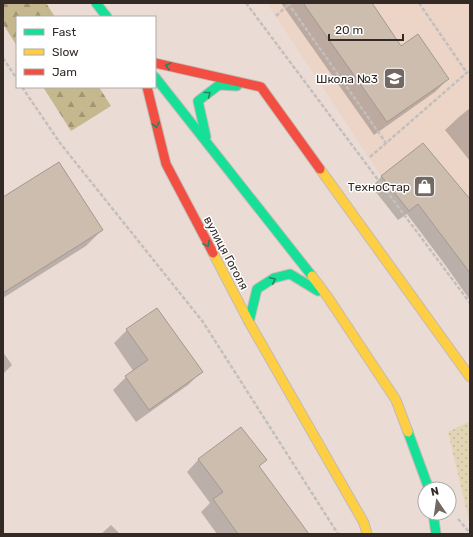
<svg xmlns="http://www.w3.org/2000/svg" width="473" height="537" font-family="Rubik,sans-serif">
<defs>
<pattern id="grass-dots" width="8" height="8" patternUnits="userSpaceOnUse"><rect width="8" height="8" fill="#e2d5b5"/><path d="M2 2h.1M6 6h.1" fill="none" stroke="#c2b79c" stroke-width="1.8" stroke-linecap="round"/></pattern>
<pattern id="forest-firs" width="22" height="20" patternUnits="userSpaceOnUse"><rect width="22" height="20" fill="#c6b88e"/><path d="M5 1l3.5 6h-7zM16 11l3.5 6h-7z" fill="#a19674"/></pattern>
</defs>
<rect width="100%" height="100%" fill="#eadcd4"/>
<!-- built -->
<polygon fill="#ecd4c7" points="267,3 470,3 470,199 423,143 381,176"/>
<!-- grass -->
<polygon fill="url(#grass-dots)" points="470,421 470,525 448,432"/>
<!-- forest -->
<g fill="url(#forest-firs)">
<polygon points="3,3 46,3 55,17 17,17 17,46 3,24"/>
<polygon points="43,87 99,87 111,106 71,131"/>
</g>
<!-- shadow -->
<g fill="#0003">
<polygon points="281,3 371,3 401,47 448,79 435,92 374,135"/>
<polygon points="470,108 470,161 445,130 459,117"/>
<polygon points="382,176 470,201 470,300 446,266 407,214 398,220 372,187"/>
<polygon points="3,199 102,230 86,246 3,298"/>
<polygon points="127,330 201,372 188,385 136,422 113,390 126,377 134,372 114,343"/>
<polygon points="3,352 12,365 3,374"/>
<polygon points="199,459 265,460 258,467 307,534 217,534 201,512 210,503 187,472"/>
<polygon points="111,525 120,534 101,534"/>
</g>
<!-- building -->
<g fill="#ccbdae" stroke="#a29993">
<polygon points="303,3 372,3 401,46 418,34 449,79 387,122"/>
<polygon points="423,143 470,199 470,273 418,204 409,211 381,176"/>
<polygon points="59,162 103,230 3,293 3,197"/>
<polygon points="157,308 203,372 149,410 125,376 148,360 126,329"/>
<polygon points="241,427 267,460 259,466 309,534 238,534 213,499 223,492 198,459"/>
</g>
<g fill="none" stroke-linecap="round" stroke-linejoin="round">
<defs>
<g id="fast">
<polyline points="96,3 107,17"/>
<polyline points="155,77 312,276"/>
<polyline points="206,137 198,101 219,85 237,86"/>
<polyline points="249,322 257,289 274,278 290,274 318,291"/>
<polyline points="408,432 429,489"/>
<polyline points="433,513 436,534"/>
</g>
<g id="slow">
<polyline points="320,169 470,377"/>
<polyline points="213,253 249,322 364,523 367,534"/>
<polyline points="312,276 327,296 396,400 408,432"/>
</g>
<g id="jam">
<polyline points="155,63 261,87 320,169"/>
<polyline points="147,87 166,164 213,253"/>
</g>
</defs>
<!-- fast casing -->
<use href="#fast" stroke="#c4bab5" stroke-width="11"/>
<!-- slow casing -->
<use href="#slow" stroke="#c4bab5" stroke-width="11"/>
<!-- jam casing -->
<use href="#jam" stroke="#c4bab5" stroke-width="11"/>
<!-- path -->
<g stroke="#c3bfbd" stroke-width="2.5" stroke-dasharray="4 2" stroke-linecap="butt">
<polyline points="246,3 470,303"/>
<polyline points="288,3 386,143"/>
<polyline points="419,3 467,73"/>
<polyline points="276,16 289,4"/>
<polyline points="3,58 17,79"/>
<polyline points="22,87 60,143 203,322 338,534"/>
<polyline points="370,157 470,70"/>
<polyline points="458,519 470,533"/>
</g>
<!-- fast -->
<use href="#fast" stroke="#16e098" stroke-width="9"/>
<!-- slow -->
<use href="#slow" stroke="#ffcf43" stroke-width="9"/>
<!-- jam -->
<use href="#jam" stroke="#f24e42" stroke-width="9"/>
</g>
<!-- one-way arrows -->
<defs><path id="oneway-chevron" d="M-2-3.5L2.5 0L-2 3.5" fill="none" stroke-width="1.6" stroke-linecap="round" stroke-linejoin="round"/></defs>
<g stroke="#24855e">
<use href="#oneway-chevron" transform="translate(168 66) rotate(-167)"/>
<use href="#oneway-chevron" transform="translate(208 94) rotate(-38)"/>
<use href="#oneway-chevron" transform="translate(156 125) rotate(77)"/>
<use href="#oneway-chevron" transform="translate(207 244) rotate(62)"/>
<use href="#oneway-chevron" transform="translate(273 280) rotate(-25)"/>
</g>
<!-- icons -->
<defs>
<symbol id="school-square" viewBox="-11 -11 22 22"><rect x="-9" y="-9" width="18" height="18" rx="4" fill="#736862" stroke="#fff"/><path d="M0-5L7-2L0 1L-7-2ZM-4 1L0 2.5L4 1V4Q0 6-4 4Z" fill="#fff"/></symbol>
<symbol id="shop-square" viewBox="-11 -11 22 22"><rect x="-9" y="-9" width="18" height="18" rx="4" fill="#736862" stroke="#fff"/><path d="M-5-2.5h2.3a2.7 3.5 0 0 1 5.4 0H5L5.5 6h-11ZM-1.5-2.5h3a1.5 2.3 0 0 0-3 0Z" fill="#fff"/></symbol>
</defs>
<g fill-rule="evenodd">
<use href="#school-square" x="382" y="66" width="25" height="25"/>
<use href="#shop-square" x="412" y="174" width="25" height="25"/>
</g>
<g text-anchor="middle" stroke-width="3" stroke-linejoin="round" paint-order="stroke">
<!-- poi labels -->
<g font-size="12" fill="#332a25" stroke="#fff" text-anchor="end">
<text x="378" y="83">Школа №3</text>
<text x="410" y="191">ТехноСтар</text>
</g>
<!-- street labels -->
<g font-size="12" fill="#332a25" stroke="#fff">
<text transform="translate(226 253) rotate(62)" y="4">вулиця Гоголя</text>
</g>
</g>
<!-- border -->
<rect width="473" height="537" fill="none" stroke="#332a25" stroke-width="8"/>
<!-- legend -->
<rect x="16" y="16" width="140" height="72" fill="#ffffff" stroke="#adaaa8"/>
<rect x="24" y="29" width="20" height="6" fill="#16e098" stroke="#adaaa8"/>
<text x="52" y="36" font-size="12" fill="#332a25">Fast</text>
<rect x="24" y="49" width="20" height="6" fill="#ffcf43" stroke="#adaaa8"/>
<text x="52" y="56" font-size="12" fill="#332a25">Slow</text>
<rect x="24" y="69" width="20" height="6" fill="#f24e42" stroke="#adaaa8"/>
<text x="52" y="76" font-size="12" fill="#332a25">Jam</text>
<!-- north arrow -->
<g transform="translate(437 501) rotate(347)"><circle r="19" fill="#ffffff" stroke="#adaaa8"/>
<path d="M0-3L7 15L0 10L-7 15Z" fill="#736862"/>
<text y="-6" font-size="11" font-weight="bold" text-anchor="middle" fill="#332a25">N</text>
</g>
<!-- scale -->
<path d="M329 34v6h74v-6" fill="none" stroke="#332a25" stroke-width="2"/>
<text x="335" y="34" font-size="12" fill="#332a25" stroke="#ffffff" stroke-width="3" paint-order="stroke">20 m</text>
</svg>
